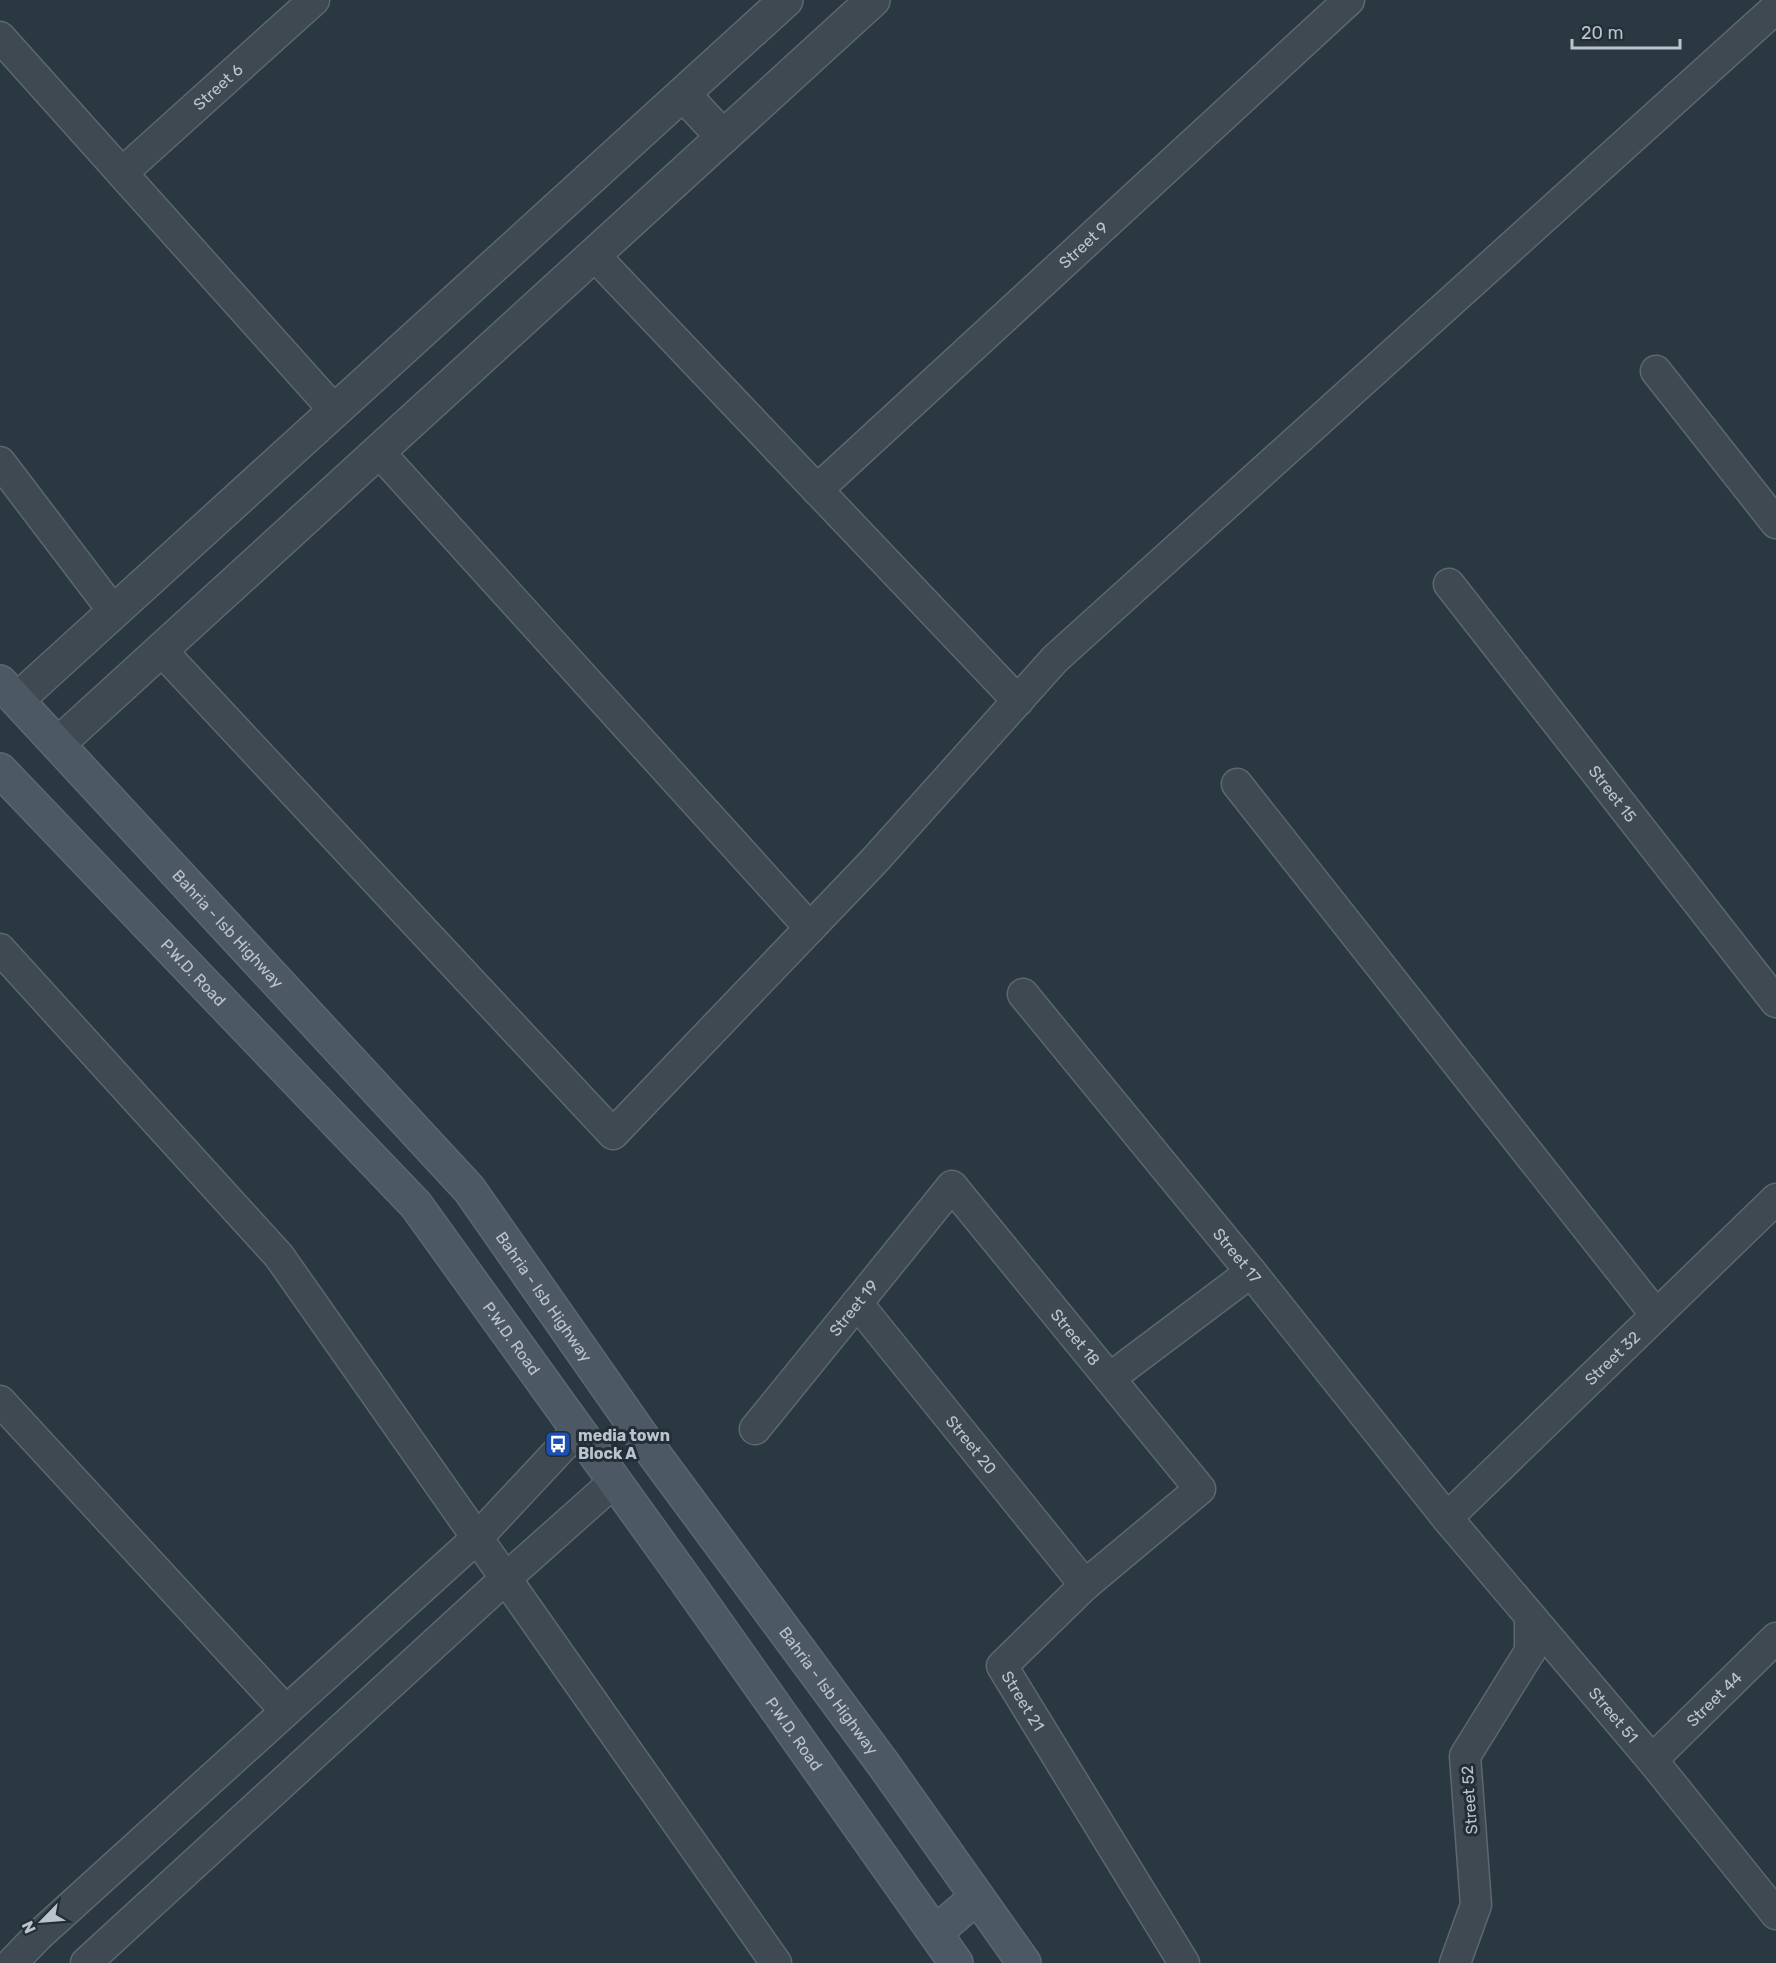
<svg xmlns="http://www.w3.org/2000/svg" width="1776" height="1963" font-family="Rubik,sans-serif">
<rect width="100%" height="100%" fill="#2a3842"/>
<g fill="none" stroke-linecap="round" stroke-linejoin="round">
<defs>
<g id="minor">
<polyline points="0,37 335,411"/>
<path id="s1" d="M122,173l192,-173"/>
<polyline points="594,255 1018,701"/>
<polyline points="1656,371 1776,523"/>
<polyline points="379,452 810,928"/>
<polyline points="0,462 114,612"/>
<path id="s2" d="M817,490l532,-490"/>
<path id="s3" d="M1449,584l327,418"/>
<polyline points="161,650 613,1134 875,860 1055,659 1776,8"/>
<polyline points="1237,784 1656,1315"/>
<polyline points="0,949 279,1256 776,1963"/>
<path id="s4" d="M1023,994l228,278 196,246 205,242 124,154"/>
<path id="s5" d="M857,1303l228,282"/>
<polyline points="1110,1378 1251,1272"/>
<polyline points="0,1401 285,1710"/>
<path id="s6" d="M755,1429l197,-243 248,303 -115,96 -83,81 182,297"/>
<path id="s7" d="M1447,1518l329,-319"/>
<path id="s8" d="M1652,1760l124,-122"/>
<polyline points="12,1963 38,1936 478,1537 578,1430"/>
<polyline points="86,1963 505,1579 614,1482"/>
<polyline points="1455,1963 1476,1905 1465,1756 1542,1632 1530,1617 1530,1652"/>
</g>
<g id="tertiary">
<polyline points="683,94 723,137"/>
<polyline points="17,700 786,0"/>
<polyline points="58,744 873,0"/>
</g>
<g id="secondary">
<path id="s9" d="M0,682l469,507 188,269 227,307 140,198"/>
<path id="s10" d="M0,770l416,435 269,374 271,384"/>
<polyline points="936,1932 977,1897"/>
</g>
</defs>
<!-- minor casing -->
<use href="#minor" stroke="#5c6770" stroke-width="33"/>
<!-- tertiary casing -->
<use href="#tertiary" stroke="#5c6770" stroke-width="36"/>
<!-- secondary casing -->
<use href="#secondary" stroke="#5c6770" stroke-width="36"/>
<!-- minor -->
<use href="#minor" stroke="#3e4952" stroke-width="30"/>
<!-- tertiary -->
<use href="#tertiary" stroke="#3e4952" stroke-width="33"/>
<!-- secondary -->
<use href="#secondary" stroke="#4c5965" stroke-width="33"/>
</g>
<!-- icons -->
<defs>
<symbol id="bus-square" viewBox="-11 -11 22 22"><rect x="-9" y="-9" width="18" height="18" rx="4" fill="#1a4fb4" stroke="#222e38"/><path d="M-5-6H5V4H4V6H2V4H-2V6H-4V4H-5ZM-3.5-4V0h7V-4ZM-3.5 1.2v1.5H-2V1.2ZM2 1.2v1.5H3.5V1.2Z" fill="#fff"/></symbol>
</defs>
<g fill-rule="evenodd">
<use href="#bus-square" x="543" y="1429" width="30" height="30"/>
</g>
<g text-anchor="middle" stroke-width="6" stroke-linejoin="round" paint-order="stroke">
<!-- street labels -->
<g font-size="16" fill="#bbc4cc" stroke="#222e38">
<text dy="6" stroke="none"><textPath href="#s1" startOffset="129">Street 6</textPath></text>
<text dy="6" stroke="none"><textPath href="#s2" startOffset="362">Street 9</textPath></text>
<text dy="6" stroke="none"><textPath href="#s3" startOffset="266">Street 15</textPath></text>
<text dy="6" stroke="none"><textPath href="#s9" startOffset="336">Bahria - Isb Highway</textPath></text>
<text dy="6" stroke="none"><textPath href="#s10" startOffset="280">P.W.D. Road</textPath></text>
<text dy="6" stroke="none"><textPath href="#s4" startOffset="338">Street 17</textPath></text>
<text dy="6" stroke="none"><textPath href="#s9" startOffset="822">Bahria - Isb Highway</textPath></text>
<text dy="6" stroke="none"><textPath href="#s6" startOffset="156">Street 19</textPath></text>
<text dy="6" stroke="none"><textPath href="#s6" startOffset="508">Street 18</textPath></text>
<text dy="6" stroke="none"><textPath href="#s10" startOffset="766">P.W.D. Road</textPath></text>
<text dy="6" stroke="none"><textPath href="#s7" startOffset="230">Street 32</textPath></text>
<text dy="6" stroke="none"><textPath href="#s5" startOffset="182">Street 20</textPath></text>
<text dy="6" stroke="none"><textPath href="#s9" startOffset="1308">Bahria - Isb Highway</textPath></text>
<text dy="6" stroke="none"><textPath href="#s8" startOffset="87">Street 44</textPath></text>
<text dy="6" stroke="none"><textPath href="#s6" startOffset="1011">Street 21</textPath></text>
<text dy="6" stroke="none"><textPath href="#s4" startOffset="932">Street 51</textPath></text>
<text dy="6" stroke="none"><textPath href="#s10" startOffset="1252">P.W.D. Road</textPath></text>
<text transform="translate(1469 1800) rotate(-94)" y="6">Street 52</text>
</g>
<!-- poi labels -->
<g font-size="16" font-weight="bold" fill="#bbc4cc" stroke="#222e38" text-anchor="start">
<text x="578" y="1441">media town<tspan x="578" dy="18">Block A</tspan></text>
</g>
</g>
<!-- north arrow -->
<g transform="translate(42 1921) rotate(245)" stroke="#222e38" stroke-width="4.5" paint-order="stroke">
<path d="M0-4.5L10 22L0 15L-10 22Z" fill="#bbc4cc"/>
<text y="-9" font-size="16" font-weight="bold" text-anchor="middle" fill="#bbc4cc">N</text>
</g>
<!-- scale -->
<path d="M1572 39v9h108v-9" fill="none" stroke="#bbc4cc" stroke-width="3"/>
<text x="1581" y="39" font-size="18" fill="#bbc4cc" stroke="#222e38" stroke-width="4.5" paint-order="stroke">20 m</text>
</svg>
